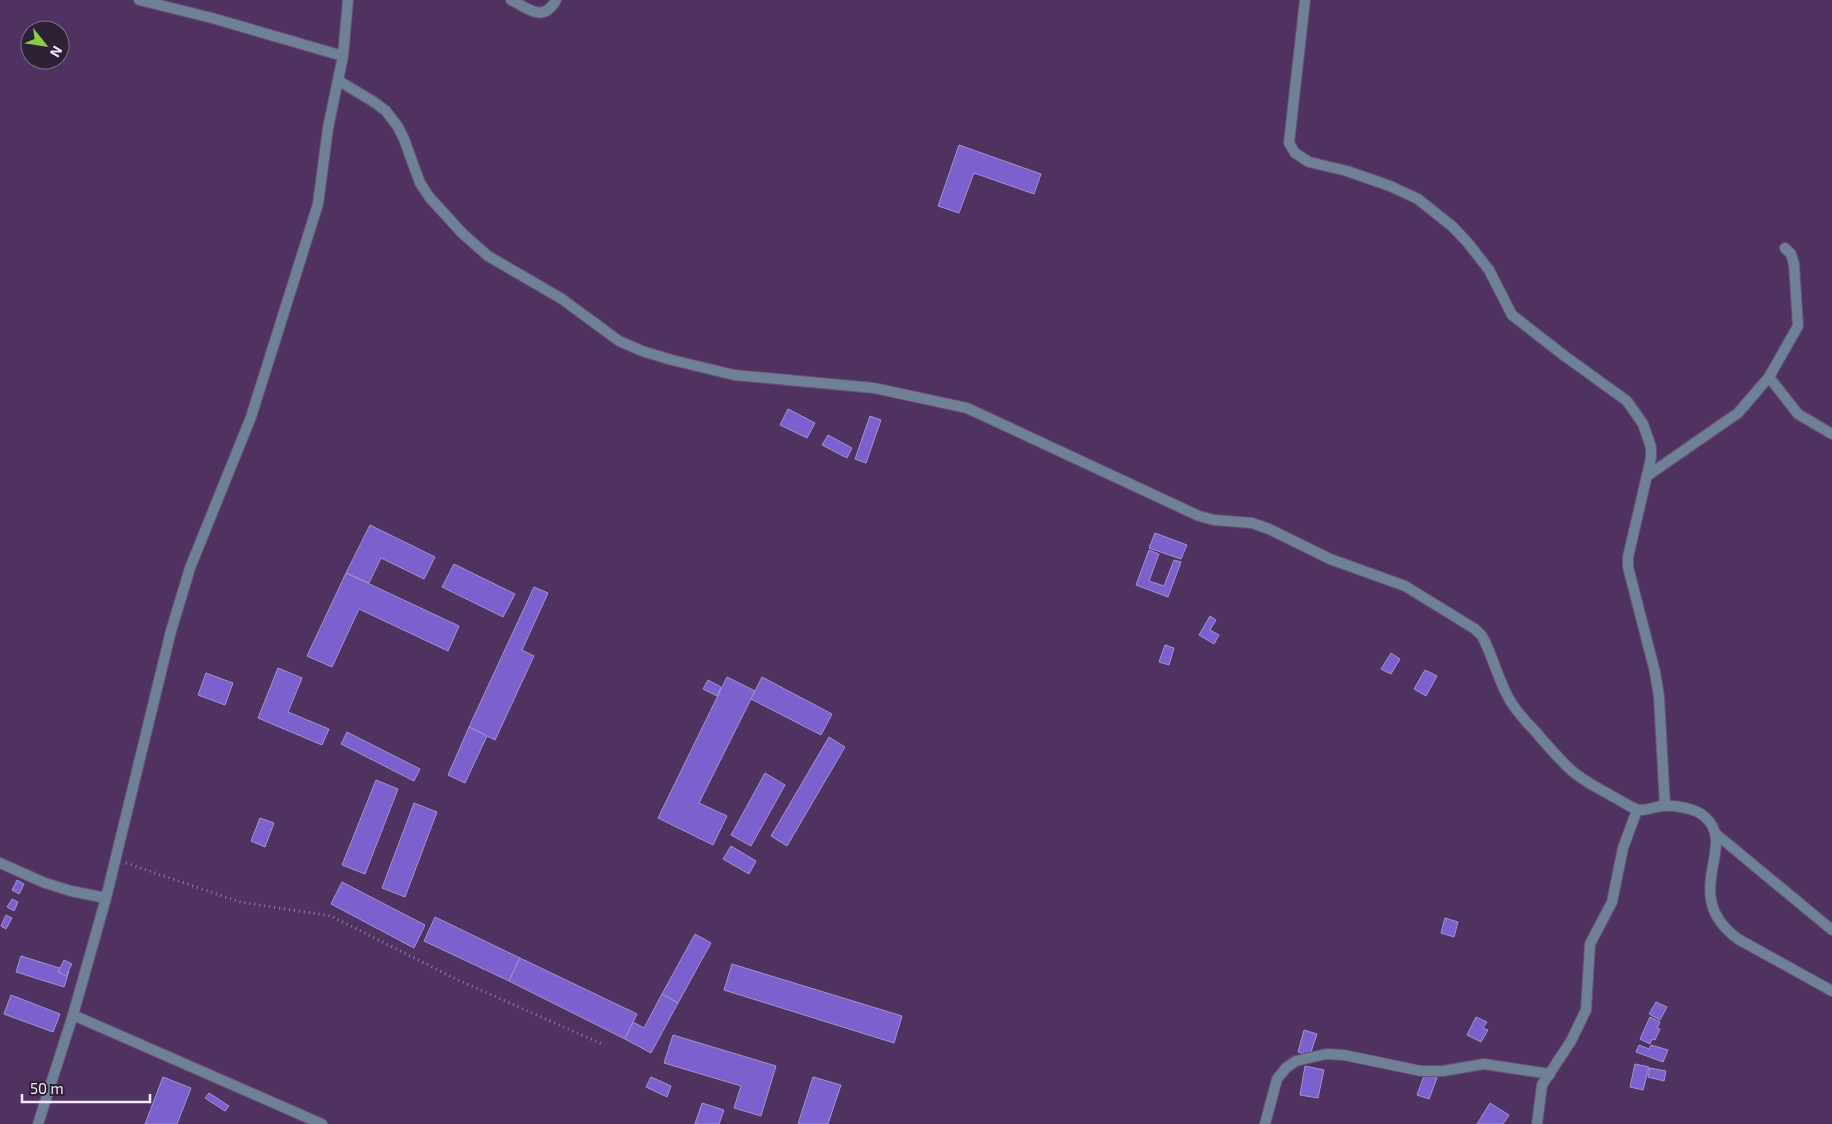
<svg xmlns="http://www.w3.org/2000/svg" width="1832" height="1124" font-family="'Exo 2',sans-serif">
<rect width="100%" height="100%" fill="#4f3260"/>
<!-- building -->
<g fill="#7c60cd" stroke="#a096cf">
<polygon points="959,145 1041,174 1034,194 974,173 959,213 938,206"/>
<polygon points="788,409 815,423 807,438 780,425"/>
<polygon points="870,416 881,420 866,463 855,459"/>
<polygon points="828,435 852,448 847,458 822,445"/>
<polygon points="370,525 435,557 424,579 381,558 369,583 346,573"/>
<polygon points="1155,533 1187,545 1181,559 1149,548"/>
<polygon points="1149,550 1159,554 1149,581 1164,586 1174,560 1181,562 1168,597 1136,585"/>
<polygon points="454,564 515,594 503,617 442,587"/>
<polygon points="346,573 459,626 448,651 359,609 332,667 307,656"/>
<polygon points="534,587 548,593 522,650 534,656 495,740 469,727"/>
<polygon points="1210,616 1216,620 1210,630 1219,635 1214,644 1199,635"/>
<polygon points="1165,645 1174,648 1169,665 1159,662"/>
<polygon points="1391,653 1400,659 1391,674 1381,669"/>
<polygon points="278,668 302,678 288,712 329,729 322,745 258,718"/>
<polygon points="1425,670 1437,676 1426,696 1414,689"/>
<polygon points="206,673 233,683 225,705 198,695"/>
<polygon points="727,677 755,691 699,803 727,816 713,845 658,818"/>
<polygon points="762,677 832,714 821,735 751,699"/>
<polygon points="708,680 721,687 717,696 703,689"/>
<polygon points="469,727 487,736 465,783 448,775"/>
<polygon points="347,732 420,769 414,781 341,744"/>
<polygon points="829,737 845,747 787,846 771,836"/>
<polygon points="765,773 785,785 751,846 731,835"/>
<polygon points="376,780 398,789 365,874 342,865"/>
<polygon points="414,803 437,812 405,897 382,888"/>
<polygon points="260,818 274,823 265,847 251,841"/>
<polygon points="731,846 756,861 749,874 723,859"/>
<polygon points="17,880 24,884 19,894 12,890"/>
<polygon points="342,882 425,925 414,948 331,904"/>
<polygon points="12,899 18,902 14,911 7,907"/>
<polygon points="6,915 12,918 6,929 1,926"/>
<polygon points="435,917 520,958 509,981 424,941"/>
<polygon points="1445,918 1458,922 1454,937 1441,933"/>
<polygon points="695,934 711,943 678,1003 662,994"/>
<polygon points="21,956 69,971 64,987 16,972"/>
<polygon points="520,958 637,1014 625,1039 509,981"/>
<polygon points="64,960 72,964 66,976 58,972"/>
<polygon points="732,964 902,1016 894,1043 724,990"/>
<polygon points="662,994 678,1003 651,1053 625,1039 633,1022 644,1028"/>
<polygon points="11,995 60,1014 53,1032 4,1014"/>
<polygon points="1656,1002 1667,1007 1660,1020 1649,1014"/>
<polygon points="1476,1017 1487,1022 1483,1028 1488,1030 1481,1042 1467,1035"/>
<polygon points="1650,1017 1660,1022 1657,1028 1660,1029 1655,1040 1652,1039 1650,1044 1640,1039"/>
<polygon points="1304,1030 1317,1034 1310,1055 1298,1052"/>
<polygon points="673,1035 776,1066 761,1116 734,1108 741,1086 664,1063"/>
<polygon points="1639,1045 1649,1049 1651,1045 1668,1050 1663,1062 1636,1052"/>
<polygon points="1635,1064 1649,1067 1643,1090 1630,1087"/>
<polygon points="1305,1066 1324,1070 1318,1098 1300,1095"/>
<polygon points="1650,1068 1666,1071 1664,1081 1648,1077"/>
<polygon points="1425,1073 1437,1078 1429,1099 1417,1095"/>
<polygon points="163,1077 191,1088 177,1124 145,1124"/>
<polygon points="651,1077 671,1086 667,1097 646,1087"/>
<polygon points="813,1077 841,1085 828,1124 798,1124"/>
<polygon points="209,1093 229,1106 225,1111 205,1098"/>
<polygon points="702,1103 724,1110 719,1124 695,1124"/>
<polygon points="1490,1103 1509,1115 1503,1124 1477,1124"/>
</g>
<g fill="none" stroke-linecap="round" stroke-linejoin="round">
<defs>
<g id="street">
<polyline points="139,0 212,18 343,56"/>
<path d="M511,0c18,9 32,23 45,0"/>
<polyline points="1305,0 1289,143 1295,153 1309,162 1347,171 1390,186 1418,199 1453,227 1468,243 1489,270 1512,315 1566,357 1627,401 1643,424 1651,447 1651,458 1628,557 1628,567 1655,672 1659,697 1665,806"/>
<path d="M339,81l35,21 12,9 12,16 6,12 16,44 10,15 33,36 25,22 74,43 57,42 23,10 30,9 62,15 140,13 93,20 232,108 15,4 38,3 17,6 61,30 75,27 70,43 7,7c10,18 15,40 25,59 7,14 17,25 28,36 11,13 23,27 36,39 12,11 27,18 41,26 8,4 16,10 24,13 7,3 18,-2 26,-3 12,-1 34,2 43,11 34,29 -27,78 33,122l94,52"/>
<polyline points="1769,377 1798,414 1832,434"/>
<polyline points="1647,476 1738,413 1769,377 1798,326 1794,264 1791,254 1785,248"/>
<polyline points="1716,834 1832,930"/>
<polyline points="0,863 45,883 71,891 106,898"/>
<polyline points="73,1015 322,1124"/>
<polyline points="38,1124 73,1015 106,898 171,631 190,568 251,417 318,204 328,128 343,56 348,0"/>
<polyline points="1265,1124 1277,1079 1286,1068 1296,1061 1326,1054 1344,1055 1421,1071 1443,1071 1484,1064 1550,1074"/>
<polyline points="1537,1124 1542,1085 1571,1041 1586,1010 1590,944 1612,902 1623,848 1637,810"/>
</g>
</defs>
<!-- street casing -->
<use href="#street" stroke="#694f79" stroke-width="12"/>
<!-- path -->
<polyline stroke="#957ea2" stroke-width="3" stroke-dasharray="1 4" stroke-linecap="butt" points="126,863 240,902 331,916 458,980 602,1044"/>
<!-- street -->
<use href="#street" stroke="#6f8196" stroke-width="10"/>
</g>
<!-- north arrow -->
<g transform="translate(45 45) rotate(120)"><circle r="24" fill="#2e2136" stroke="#7d7086"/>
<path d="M0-4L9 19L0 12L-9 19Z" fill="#8ace47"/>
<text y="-8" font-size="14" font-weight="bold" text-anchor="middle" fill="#f4e6fd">N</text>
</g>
<!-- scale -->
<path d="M22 1094v8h128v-8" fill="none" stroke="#f4e6fd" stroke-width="2.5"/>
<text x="30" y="1094" font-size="15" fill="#f4e6fd" stroke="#2e2136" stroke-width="4" paint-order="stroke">50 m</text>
</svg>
